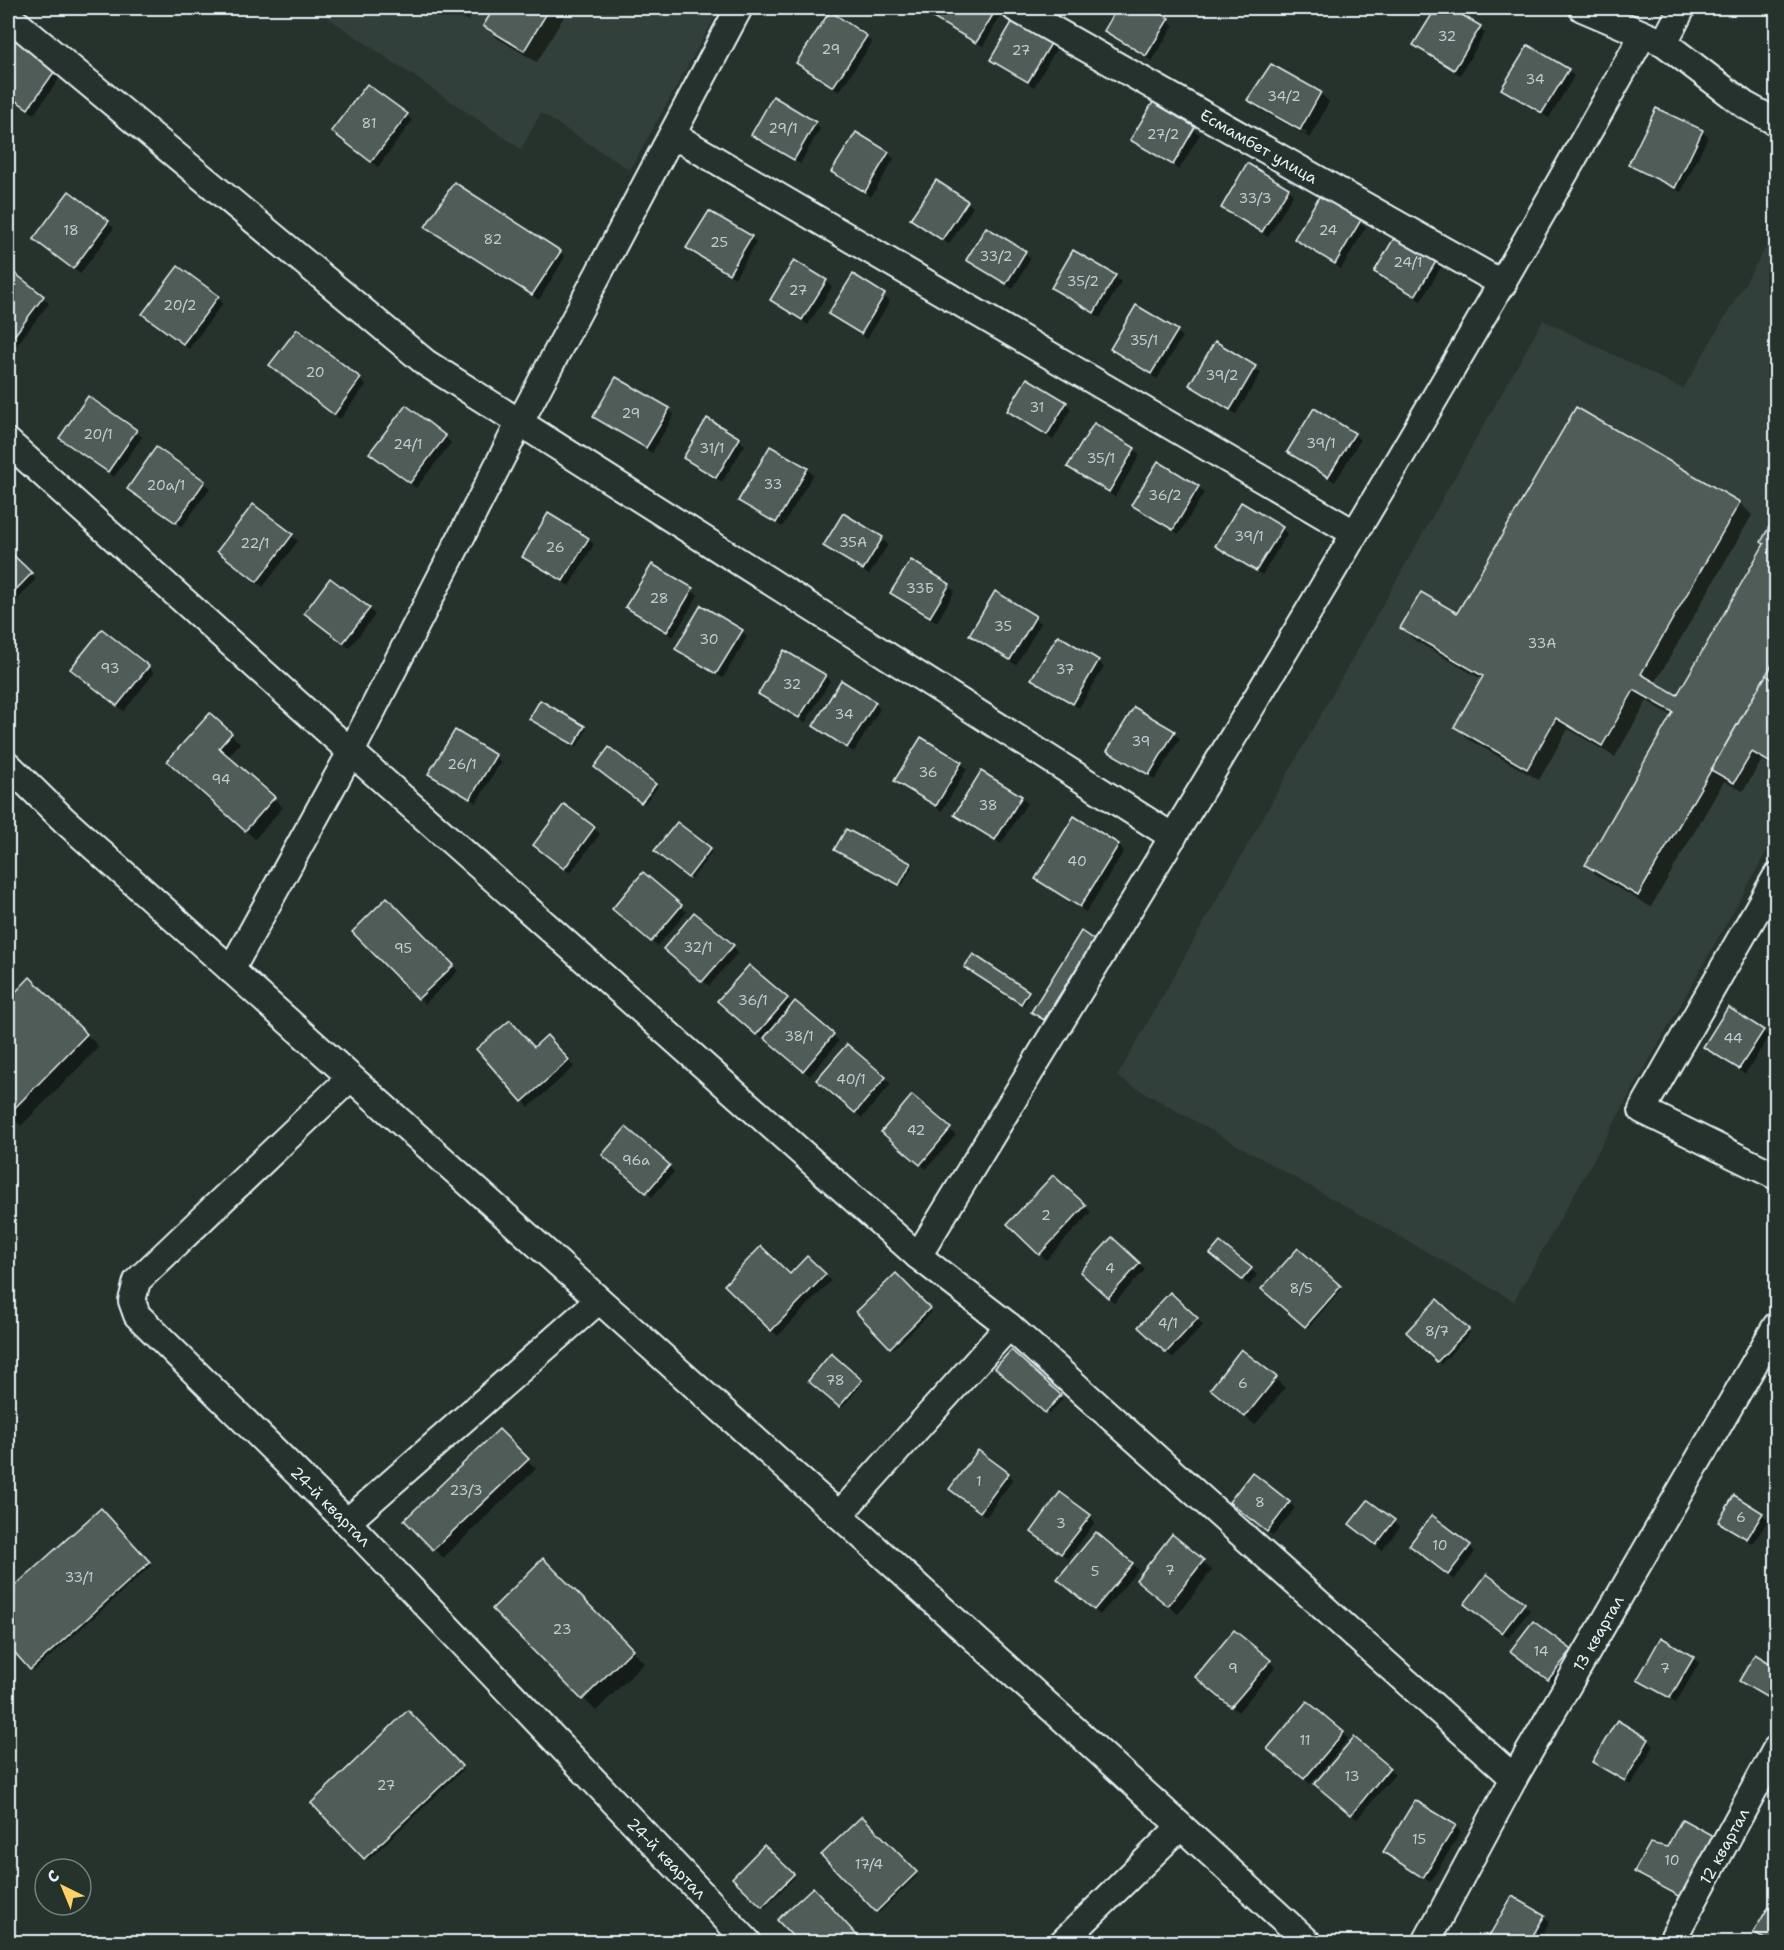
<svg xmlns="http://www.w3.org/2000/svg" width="1784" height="1950" font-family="'Shantell Sans',sans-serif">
<rect width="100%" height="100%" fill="#26332d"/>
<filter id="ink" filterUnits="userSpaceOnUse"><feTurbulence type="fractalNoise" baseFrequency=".0167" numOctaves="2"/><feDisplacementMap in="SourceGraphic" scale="12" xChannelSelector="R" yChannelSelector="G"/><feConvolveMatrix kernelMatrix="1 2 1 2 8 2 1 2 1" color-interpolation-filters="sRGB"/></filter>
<g filter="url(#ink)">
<!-- built -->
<g fill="#333f3a">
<polygon points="333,8 720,8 630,170 541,113 521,149 327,17"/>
<polygon points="1776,230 1776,835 1514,1301 1117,1077 1543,320 1683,389"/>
</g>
<!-- shadow -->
<g fill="#0007" fill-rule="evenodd">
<polygon points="445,8 476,8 468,21"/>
<polygon points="494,8 569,8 537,62 497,38 485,26"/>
<polygon points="941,8 998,8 1003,12 982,48 983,46 939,20 939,22 935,18"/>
<polygon points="1119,8 1148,8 1174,25 1152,61 1105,31"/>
<polygon points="1375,8 1395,8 1390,17"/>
<polygon points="1437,8 1447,8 1485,33 1460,75 1415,45"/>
<polygon points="1016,19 1058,46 1034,87 992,60"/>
<polygon points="8,35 62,75 34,114 8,95"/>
<polygon points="866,37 872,43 839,92 798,63"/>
<polygon points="1568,71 1574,76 1549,118 1503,88"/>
<path d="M1320,93l9,9 -19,36 -52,-29 -9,-9zM1258,105l49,27 -1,3 -48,-27z"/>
<polygon points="1153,105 1200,134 1179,170 1132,140"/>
<polygon points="407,115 412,121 378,167 333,131"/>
<polygon points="815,123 820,129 800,164 752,134"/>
<polygon points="1702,131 1708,137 1681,192 1636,170 1630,165"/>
<polygon points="888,153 894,159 871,197 833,172"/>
<polygon points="1288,189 1293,195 1268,237 1223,207"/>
<polygon points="69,193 114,228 80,274 41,244"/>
<polygon points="1321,198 1366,227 1341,269 1296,239"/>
<polygon points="967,202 973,207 949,244 912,219"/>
<polygon points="427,227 560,252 565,257 539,300"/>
<polygon points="987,229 1031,258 1013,289 968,260"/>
<polygon points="751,237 756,243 735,278 688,248"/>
<polygon points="1446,259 1421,301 1376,271"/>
<polygon points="8,270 49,303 14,349 8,343"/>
<polygon points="853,276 890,301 867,339 830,314"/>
<polygon points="1115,276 1121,282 1100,318 1053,288"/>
<polygon points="826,281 832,287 808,325 772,300"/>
<polygon points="218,298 223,303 189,349 150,319"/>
<polygon points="1177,331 1182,337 1157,379 1112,349"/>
<polygon points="297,332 366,385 340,419 277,371"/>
<polygon points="1215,343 1261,373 1236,414 1190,385"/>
<polygon points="1066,403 1071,409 1053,440 1008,411"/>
<polygon points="669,409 674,415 652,453 595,417"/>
<polygon points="136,432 142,437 114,477 61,437"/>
<polygon points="1354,434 1360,440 1335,482 1289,452"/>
<polygon points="445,437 451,443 416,488 377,458"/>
<polygon points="739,439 745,445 722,482 685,458"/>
<polygon points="156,449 210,488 182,527 134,494"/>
<polygon points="1134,449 1140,455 1115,497 1069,467"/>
<polygon points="807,469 813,475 782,527 739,500"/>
<polygon points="1198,487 1204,493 1179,534 1133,505"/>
<polygon points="1740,503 1752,515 1655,683 1678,697 1766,545 1762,542 1776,517 1776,769 1762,760 1743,791 1724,781 1651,907 1599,877 1586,865 1672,716 1647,701 1615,757 1568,729 1539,780 1468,739 1456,726 1483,680 1414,640 1402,628 1457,615"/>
<polygon points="253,506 298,541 263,587 219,551"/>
<polygon points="844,515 888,544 869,575 825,546"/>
<polygon points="1282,528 1287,534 1262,575 1217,546"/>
<polygon points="588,539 594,544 569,586 524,556"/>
<polygon points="8,552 36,579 8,610"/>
<polygon points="911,562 955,591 937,622 892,592"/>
<polygon points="652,566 698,595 673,637 627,607"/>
<polygon points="996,593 1041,623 1016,665 971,635"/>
<polygon points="369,609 375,615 349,648 306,613"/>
<polygon points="742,631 747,637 723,678 677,649"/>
<polygon points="1098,661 1104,667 1079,708 1033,679"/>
<polygon points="148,667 154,673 124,711 78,675"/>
<polygon points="825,676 830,681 805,723 760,694"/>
<polygon points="541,702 587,729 577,747 531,719"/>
<polygon points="875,703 880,709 854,752 814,726"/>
<polygon points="1135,709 1180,738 1155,780 1109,750"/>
<polygon points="210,715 240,743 228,757 283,807 255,839 178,770"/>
<polygon points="609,749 658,787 644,804 598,769"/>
<polygon points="495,756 501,762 476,803 430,774"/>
<polygon points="961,763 967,769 942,811 896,781"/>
<polygon points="1021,797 1027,803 1001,844 956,815"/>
<polygon points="677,824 712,852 692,879 659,853"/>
<polygon points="594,828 600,834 570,873 540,850"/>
<polygon points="1118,845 1124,851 1086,912 1037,879"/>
<polygon points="838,852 910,864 912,867 902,886"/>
<polygon points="643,874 687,912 657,946 620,914"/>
<polygon points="387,899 458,971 425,1004 354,932"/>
<polygon points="1093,941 1095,943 1047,1022 1035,1014"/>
<polygon points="733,946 738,952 709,986 671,954"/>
<polygon points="969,969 1028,992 1030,994 1024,1005"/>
<polygon points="30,979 99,1047 21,1126 8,1113 8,1002"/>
<polygon points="787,999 793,1006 795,1003 839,1041 810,1076 725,1007"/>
<polygon points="1763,1031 1769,1037 1745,1074 1705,1047"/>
<polygon points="553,1043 574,1067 529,1107 478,1050 534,1049"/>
<polygon points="847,1046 891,1084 862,1118 824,1086"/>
<polygon points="913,1097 956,1135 926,1169 889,1137"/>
<polygon points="610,1160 669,1166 674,1172 652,1197"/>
<polygon points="1053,1177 1091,1212 1046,1260 1009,1224"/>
<polygon points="1112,1239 1145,1270 1114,1303 1082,1272"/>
<polygon points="1220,1244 1257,1275 1249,1285 1218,1259"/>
<polygon points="1298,1250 1342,1289 1308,1328 1263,1289"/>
<polygon points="807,1258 831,1281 778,1336 726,1285 790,1276"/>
<polygon points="896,1275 932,1312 893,1349 858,1313"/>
<polygon points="1170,1294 1203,1325 1173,1358 1146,1333"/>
<polygon points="1437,1301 1470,1333 1441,1364 1408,1332"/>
<polygon points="1011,1352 1063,1399 1049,1414 997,1368"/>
<polygon points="831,1355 863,1383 842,1408 810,1381"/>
<polygon points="1276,1379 1285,1388 1255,1425 1212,1389"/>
<polygon points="499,1431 536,1469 443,1558 406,1520"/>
<polygon points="1008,1474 1013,1479 986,1517 951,1489"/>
<polygon points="1252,1474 1295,1508 1273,1536 1237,1508"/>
<polygon points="1368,1502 1400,1527 1382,1550 1357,1530"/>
<polygon points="101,1510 151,1566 34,1671 8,1642 8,1595"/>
<polygon points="1762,1514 1768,1520 1753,1544 1720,1522"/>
<polygon points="1090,1516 1095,1522 1068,1559 1039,1537"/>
<polygon points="1172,1537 1212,1570 1178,1614 1138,1580"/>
<polygon points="1411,1545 1470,1546 1475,1552 1454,1580"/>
<polygon points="543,1561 644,1663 596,1711 494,1609"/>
<polygon points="1132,1564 1138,1570 1100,1615 1065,1585"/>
<polygon points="1487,1576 1530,1610 1508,1638 1466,1604"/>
<polygon points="1235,1632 1276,1667 1238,1712 1203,1682"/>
<polygon points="1571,1651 1576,1657 1555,1685 1518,1656"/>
<polygon points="1755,1656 1776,1669 1776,1699 1774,1703 1741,1681"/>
<polygon points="1693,1658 1699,1663 1676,1703 1639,1679"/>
<polygon points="408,1712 463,1770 368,1860 313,1803"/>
<polygon points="1343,1733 1348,1739 1311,1784 1275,1754"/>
<polygon points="1354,1739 1395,1774 1357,1819 1322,1790"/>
<polygon points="1648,1740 1654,1746 1631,1785 1594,1762"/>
<polygon points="862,1818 918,1875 879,1913 823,1855"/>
<polygon points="1455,1826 1461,1832 1430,1882 1385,1852"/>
<polygon points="1651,1845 1689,1902 1642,1878 1636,1872"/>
<polygon points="764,1847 795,1877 765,1908 734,1878"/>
<polygon points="812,1889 862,1942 800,1942 779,1920"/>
<polygon points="1770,1908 1776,1912 1776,1942 1768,1942 1755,1932"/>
<polygon points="1544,1916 1550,1922 1538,1942 1495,1942 1490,1937"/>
</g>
<!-- building -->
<g fill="#505c59" stroke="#e8f1f8" stroke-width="1.5">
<polygon points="494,8 550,8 524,51 483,26"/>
<polygon points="939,8 997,8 976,43 933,18"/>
<polygon points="1117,8 1151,8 1169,18 1146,56 1104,31"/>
<polygon points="1436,8 1450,8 1481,26 1454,70 1413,45"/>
<polygon points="830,11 867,36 833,87 796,63"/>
<polygon points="1015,17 1053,40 1028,82 990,60"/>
<polygon points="8,33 57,68 28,109 8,95"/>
<polygon points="1528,45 1569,69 1542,113 1501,89"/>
<polygon points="1271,64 1321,92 1300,130 1247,100"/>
<polygon points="367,84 408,114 371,162 331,131"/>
<polygon points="773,96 816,122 794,160 751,135"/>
<polygon points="1153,102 1195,127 1173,165 1130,140"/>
<polygon points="1656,108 1703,130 1675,188 1628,165"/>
<polygon points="856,132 889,152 865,192 831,172"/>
<polygon points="1247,163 1289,188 1262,232 1221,208"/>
<polygon points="936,180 968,201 942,240 910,219"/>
<polygon points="454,182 561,251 532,295 425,227"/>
<polygon points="69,191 109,221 73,269 33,239"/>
<polygon points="1320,195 1361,220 1335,264 1294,239"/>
<polygon points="709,211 752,236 729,274 686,248"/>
<polygon points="986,227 1026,251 1006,284 966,260"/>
<polygon points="1400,228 1442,252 1415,296 1374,272"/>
<polygon points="1073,250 1116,275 1094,313 1051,288"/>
<polygon points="794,260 827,280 802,320 770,300"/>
<polygon points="178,266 219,296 183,344 142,314"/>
<polygon points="8,268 44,296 8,344"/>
<polygon points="853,274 885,294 861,334 828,314"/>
<polygon points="1136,305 1178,330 1151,374 1110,349"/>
<polygon points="297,329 361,378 334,415 269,365"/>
<polygon points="1215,341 1256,366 1230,410 1189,385"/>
<polygon points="616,377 670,408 646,448 593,417"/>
<polygon points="1027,378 1067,402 1047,435 1007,411"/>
<polygon points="88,396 137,430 108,472 59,438"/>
<polygon points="406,405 446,436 410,483 369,453"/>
<polygon points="1576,407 1740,502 1641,674 1677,695 1764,544 1761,542 1776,514 1776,658 1638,896 1585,865 1673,712 1634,690 1602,746 1556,718 1527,769 1454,727 1483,676 1400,628 1421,592 1457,613"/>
<polygon points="1314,408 1355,433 1328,477 1287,452"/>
<polygon points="707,418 740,438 716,478 683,458"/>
<polygon points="1094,423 1135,448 1109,492 1067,467"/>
<polygon points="770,446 808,468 776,523 738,501"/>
<polygon points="156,447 205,481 176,523 127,489"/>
<polygon points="1158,461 1199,486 1173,530 1131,505"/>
<polygon points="1241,502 1283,527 1256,571 1215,546"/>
<polygon points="253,504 293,534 257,582 217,551"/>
<polygon points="548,513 589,538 563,581 522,557"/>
<polygon points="843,513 883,537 863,570 823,546"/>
<polygon points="8,550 32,573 8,598"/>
<polygon points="911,560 950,584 930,617 890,593"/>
<polygon points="652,564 693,588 667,632 625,607"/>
<polygon points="330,578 370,608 343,643 304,613"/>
<polygon points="995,591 1036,616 1010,660 969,635"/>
<polygon points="701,605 743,630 716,674 675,649"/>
<polygon points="102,629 149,666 117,706 70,669"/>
<polygon points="1058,635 1099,660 1073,704 1031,679"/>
<polygon points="784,650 826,675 799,718 758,694"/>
<polygon points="1766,675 1776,682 1776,766 1752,752 1734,783 1711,770"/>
<polygon points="841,680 876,702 847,748 813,726"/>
<polygon points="540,700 585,726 574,745 529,719"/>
<polygon points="1134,707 1175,731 1149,775 1107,751"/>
<polygon points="210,713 232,733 219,748 275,797 245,831 167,761"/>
<polygon points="455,730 496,755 470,799 428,774"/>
<polygon points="921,737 962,762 936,806 894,781"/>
<polygon points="609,747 656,784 641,803 594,767"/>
<polygon points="981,771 1022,796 995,840 954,815"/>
<polygon points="564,804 595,827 564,869 533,845"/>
<polygon points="1074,816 1119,844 1080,907 1035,879"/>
<polygon points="677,822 711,848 688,878 654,851"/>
<polygon points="846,829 911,863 899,885 834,850"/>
<polygon points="643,872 682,905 651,942 612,909"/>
<polygon points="387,897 454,965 418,999 352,932"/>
<polygon points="694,912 734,945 702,982 663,949"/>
<polygon points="1081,931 1094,940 1044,1020 1031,1012"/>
<polygon points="973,954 1029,991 1021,1004 964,967"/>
<polygon points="749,965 788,998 756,1035 717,1001"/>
<polygon points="30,977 87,1034 8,1115 8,1000"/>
<polygon points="795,1001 834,1034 803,1071 764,1038"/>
<polygon points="1728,1007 1764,1030 1739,1069 1703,1047"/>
<polygon points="510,1020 534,1047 547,1035 569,1060 522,1102 476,1049"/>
<polygon points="847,1044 886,1077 855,1113 816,1080"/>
<polygon points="912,1095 951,1128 920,1165 881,1132"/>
<polygon points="626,1127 670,1165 646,1193 602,1155"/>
<polygon points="1053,1175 1086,1205 1039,1255 1007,1224"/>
<polygon points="1112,1237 1140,1263 1108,1298 1080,1272"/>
<polygon points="1220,1242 1252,1268 1242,1280 1210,1254"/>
<polygon points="761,1246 790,1274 807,1256 826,1274 771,1331 724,1285"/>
<polygon points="1298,1248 1341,1286 1305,1327 1261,1289"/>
<polygon points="896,1273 930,1308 890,1348 856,1312"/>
<polygon points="1170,1292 1198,1318 1166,1353 1138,1327"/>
<polygon points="1437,1299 1469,1329 1437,1362 1406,1332"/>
<polygon points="1241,1349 1277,1377 1245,1417 1210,1389"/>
<polygon points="1011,1350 1061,1395 1045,1413 995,1368"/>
<polygon points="831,1353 862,1380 839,1407 808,1381"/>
<polygon points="499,1429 529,1459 433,1550 404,1520"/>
<polygon points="978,1450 1009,1473 980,1512 949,1489"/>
<polygon points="1252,1472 1290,1502 1267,1532 1229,1502"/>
<polygon points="1060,1492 1091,1515 1061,1554 1031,1532"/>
<polygon points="1734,1495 1763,1513 1747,1539 1718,1522"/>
<polygon points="1368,1500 1395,1520 1376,1545 1349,1524"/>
<polygon points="101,1508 150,1562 30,1670 8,1645 8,1592"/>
<polygon points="1432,1515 1471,1545 1448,1575 1409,1545"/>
<polygon points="1096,1532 1133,1563 1094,1610 1057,1579"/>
<polygon points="1172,1534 1204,1560 1168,1606 1136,1580"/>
<polygon points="543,1558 633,1649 582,1700 492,1609"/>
<polygon points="1487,1574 1525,1603 1502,1633 1464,1604"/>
<polygon points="1533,1621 1572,1650 1548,1680 1510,1651"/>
<polygon points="1776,1621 1776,1634 1770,1631"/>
<polygon points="1234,1630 1271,1660 1231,1707 1195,1677"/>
<polygon points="1661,1637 1694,1657 1670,1698 1637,1680"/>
<polygon points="1755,1654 1776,1667 1776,1684 1768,1698 1739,1681"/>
<polygon points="1307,1701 1344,1732 1304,1779 1267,1749"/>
<polygon points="408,1710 462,1766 364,1859 311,1803"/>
<polygon points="1617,1720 1649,1739 1625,1781 1592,1762"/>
<polygon points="1354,1737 1390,1767 1351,1815 1314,1784"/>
<polygon points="1415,1800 1456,1825 1423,1878 1383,1852"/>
<polygon points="862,1816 917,1872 876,1912 821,1855"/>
<polygon points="1682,1819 1715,1837 1683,1898 1634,1872 1650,1843 1667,1847"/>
<polygon points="764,1845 794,1874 762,1907 732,1878"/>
<polygon points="813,1887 863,1942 798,1942 777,1920"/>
<polygon points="1512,1896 1545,1915 1529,1942 1496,1942 1488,1938"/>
<polygon points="1769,1906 1776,1910 1776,1942 1770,1942 1753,1933"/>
</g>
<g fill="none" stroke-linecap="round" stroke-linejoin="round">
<defs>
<g id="minor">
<polyline points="1015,8 1503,284"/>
<polyline points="1582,8 1664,43 1745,105 1776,122"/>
<polyline points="8,16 426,363 1173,837"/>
<polyline points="1664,43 1682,8"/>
<polyline points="673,135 1354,533"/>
<polyline points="8,442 351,752 918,1256"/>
<polyline points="8,765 64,820 839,1515 1308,1942"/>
<polyline points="1776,877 1642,1110 1776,1176"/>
<polyline points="231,970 351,752 520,422 739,8"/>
<polyline points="350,1078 137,1281 132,1301 137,1315 347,1522 748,1942"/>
<polyline points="1009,1326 1514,1778"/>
<path d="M839,1515l170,-189 -91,-70c246,-404 494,-808 725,-1221"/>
<polyline points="347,1522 599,1300"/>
<polyline points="1063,1942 1180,1827"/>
<polyline points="1426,1942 1514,1778 1776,1326"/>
<polyline points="1671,1942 1776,1749"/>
</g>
</defs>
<!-- minor casing -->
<use href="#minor" stroke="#e8f1f8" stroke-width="30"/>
<!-- minor -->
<use href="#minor" stroke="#26332d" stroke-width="26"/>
</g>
</g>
<g text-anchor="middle" stroke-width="6" stroke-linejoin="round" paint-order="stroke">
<!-- number labels -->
<g font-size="14" fill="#c2ccd0">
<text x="1447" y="41">32</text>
<text x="831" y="54">29</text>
<text x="1021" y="55">27</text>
<text x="1535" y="84">34</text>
<text x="1284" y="101">34/2</text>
<text x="369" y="128">81</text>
<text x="783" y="133">29/1</text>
<text x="1163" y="139">27/2</text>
<text x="1255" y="203">33/3</text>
<text x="71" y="235">18</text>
<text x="1328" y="235">24</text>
<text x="493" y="244">82</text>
<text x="719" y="247">25</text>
<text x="996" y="261">33/2</text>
<text x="1408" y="267">24/1</text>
<text x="1083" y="286">35/2</text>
<text x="798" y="295">27</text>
<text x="180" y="310">20/2</text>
<text x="1144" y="345">35/1</text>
<text x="315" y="377">20</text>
<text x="1222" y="380">39/2</text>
<text x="1037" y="412">31</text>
<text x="631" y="418">29</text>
<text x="98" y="439">20/1</text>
<text x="1321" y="448">39/1</text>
<text x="408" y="449">24/1</text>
<text x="712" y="453">31/1</text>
<text x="1101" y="463">35/1</text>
<text x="773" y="489">33</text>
<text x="166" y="490">20а/1</text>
<text x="1165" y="500">36/2</text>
<text x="1249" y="541">39/1</text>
<text x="853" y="547">35А</text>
<text x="255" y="548">22/1</text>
<text x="555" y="552">26</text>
<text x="920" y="593">33Б</text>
<text x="659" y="603">28</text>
<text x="1003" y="631">35</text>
<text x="709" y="644">30</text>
<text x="1542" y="648">33А</text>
<text x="110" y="673">93</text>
<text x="1065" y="674">37</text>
<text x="792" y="689">32</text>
<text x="844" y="719">34</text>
<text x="1141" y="746">39</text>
<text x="462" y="769">26/1</text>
<text x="928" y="777">36</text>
<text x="221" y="784">94</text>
<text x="988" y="810">38</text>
<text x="1077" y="866">40</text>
<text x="698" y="952">32/1</text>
<text x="403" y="953">95</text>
<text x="753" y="1005">36/1</text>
<text x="799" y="1041">38/1</text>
<text x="1733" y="1043">44</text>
<text x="851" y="1084">40/1</text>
<text x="916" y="1135">42</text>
<text x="636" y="1165">96а</text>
<text x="1046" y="1220">2</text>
<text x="1110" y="1273">4</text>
<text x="1301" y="1293">8/5</text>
<text x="1168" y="1328">4/1</text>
<text x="1437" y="1336">8/7</text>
<text x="835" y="1385">78</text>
<text x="1243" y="1388">6</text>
<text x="979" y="1486">1</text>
<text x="466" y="1495">23/3</text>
<text x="1260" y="1507">8</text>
<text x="1741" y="1522">6</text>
<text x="1061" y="1528">3</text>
<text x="1440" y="1550">10</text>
<text x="1170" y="1575">7</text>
<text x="1095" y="1576">5</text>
<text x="79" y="1582">33/1</text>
<text x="562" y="1634">23</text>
<text x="1541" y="1656">14</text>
<text x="1233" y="1673">9</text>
<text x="1665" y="1673">7</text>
<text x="1305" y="1745">11</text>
<text x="1352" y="1781">13</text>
<text x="386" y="1790">27</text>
<text x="1419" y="1844">15</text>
<text x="1672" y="1865">10</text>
<text x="869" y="1869">17/4</text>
</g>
<!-- street labels -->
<g font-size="16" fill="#e8f1f8" stroke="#26332d">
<text transform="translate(1259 146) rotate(30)" y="6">Есмамбет улица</text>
<text transform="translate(331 1506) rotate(45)" y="6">24-й квартал</text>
<text transform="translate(1598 1633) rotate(-60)" y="6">13 квартал</text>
<text transform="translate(1724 1846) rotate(-61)" y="6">12 квартал</text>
<text transform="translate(667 1858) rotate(46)" y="6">24-й квартал</text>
</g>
</g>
<!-- margin -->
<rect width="1784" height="1950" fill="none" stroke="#26332d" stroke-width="30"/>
<rect x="15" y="15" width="1754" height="1920" fill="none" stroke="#e8f1f8" stroke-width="2" filter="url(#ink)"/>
<!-- north arrow -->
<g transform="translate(63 1887) rotate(317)"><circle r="28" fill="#26332d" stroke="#747f7e" stroke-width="1.5"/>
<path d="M0-4.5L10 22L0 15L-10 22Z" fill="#ffd166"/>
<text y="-9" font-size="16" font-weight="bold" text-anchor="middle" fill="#e8f1f8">С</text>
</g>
</svg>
